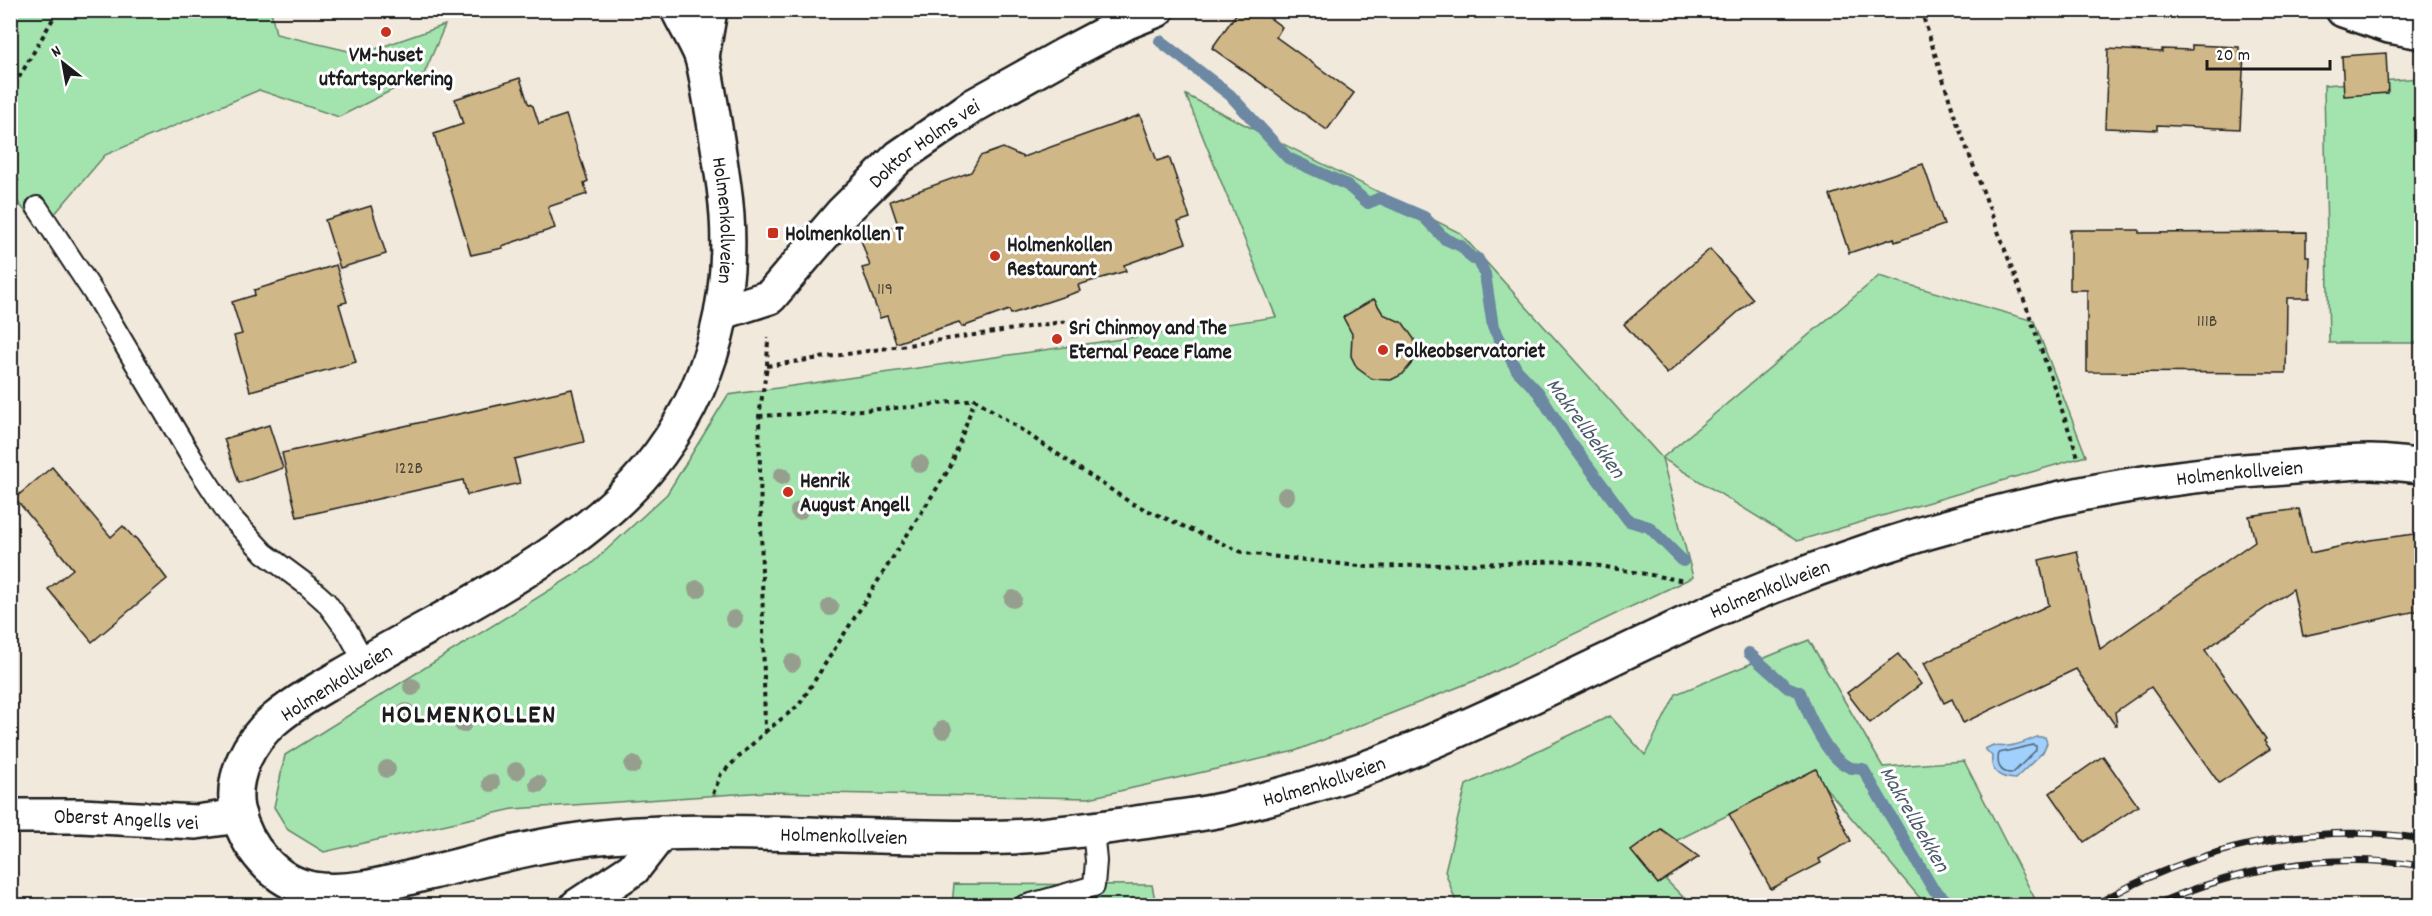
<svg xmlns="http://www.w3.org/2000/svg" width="2432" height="916" font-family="Dekko,sans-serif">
<rect width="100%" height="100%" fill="#f1e9db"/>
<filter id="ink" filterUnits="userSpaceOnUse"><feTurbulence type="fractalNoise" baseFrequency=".0167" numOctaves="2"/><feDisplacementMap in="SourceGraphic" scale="12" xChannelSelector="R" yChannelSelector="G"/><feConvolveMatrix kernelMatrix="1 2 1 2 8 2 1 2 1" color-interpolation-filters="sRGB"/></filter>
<g filter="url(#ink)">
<!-- green -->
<g fill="#a3e4ae" stroke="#608065" stroke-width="1.5">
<polygon points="10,11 271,11 276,34 361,54 445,25 424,74 339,117 259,90 105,155 41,230 11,194"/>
<polygon points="2421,78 2421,343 2329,343 2324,85"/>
<polygon points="1186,95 1460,233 1662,458 1879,276 2034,321 2086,456 1797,541 1662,458 1693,577 1484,677 1295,751 1089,798 766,792 513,809 324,852 288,830 274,807 285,755 590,565 667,494 728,395 1276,317"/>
<polygon points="1809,640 1883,767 1964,761 2038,905 1926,905 1813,773 1643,857 1691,905 1457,905 1445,871 1466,785 1610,716 1645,755 1676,694"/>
<polygon points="954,884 1152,885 1156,905 952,906"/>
</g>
<!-- water -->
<path fill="#a1d0fc" stroke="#6c88a2" stroke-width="1.5" d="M2037,737h8l2,6 -4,9 -28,27c-15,-1 -25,-7 -23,-23l-7,-7 8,-4c13,5 32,-3 44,-8z"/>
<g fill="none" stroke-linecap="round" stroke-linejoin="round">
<!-- shore -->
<path stroke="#516476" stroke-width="1.5" d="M2033,745l3,1v4l-23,23c-13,1 -17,-9 -14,-20z"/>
<!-- stream -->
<g stroke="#6c88a2" stroke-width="12">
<polyline points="1160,41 1230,95 1288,158 1347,185 1368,203 1380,198 1424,217 1445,239 1461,246 1473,259 1478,259 1485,274 1493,327 1517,370 1538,392 1568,439 1629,521 1649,527 1683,561"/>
<path d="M1749,653l38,34 13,5c7,20 27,67 49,75 3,2 10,1 14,2l70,120 20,17"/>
</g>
</g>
<!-- building -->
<g fill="#d0b787" stroke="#1c1c1c" stroke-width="1.5">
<polygon points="1239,10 1259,10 1282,27 1276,37 1354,93 1327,130 1212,48"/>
<polygon points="2192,45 2239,47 2239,52 2244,53 2240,129 2157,125 2157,130 2105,128 2108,49 2162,52 2162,49 2192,50"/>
<polygon points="2386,53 2388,93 2344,96 2342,56"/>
<polygon points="520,78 528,103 533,106 539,124 566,115 588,181 584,183 587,194 548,207 555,228 502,246 503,248 471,255 434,134 463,124 455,99"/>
<polygon points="1140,115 1157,161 1169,157 1190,218 1178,222 1186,243 1124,265 1126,271 1078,285 1080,291 1011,314 1009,310 962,327 959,322 896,343 887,316 880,318 862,268 870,266 861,240 898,225 890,201 971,172 980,156 1003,148 1023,157"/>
<polygon points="1923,164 1944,225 1895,242 1894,238 1849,253 1830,195"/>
<polygon points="371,206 386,254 340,268 325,220"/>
<polygon points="2070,230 2139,230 2139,233 2306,232 2306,257 2310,257 2309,298 2287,298 2286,373 2087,372 2087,290 2070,290"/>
<polygon points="1710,249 1753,299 1667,374 1624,324"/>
<polygon points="336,265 347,302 339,304 356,362 250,391 234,336 242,334 232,302 255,295 254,290"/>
<polygon points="1374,299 1383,314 1403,323 1414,339 1416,352 1411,364 1403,374 1391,380 1372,379 1357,368 1351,356 1352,334 1343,317"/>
<polygon points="572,389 584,442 514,459 520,483 467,495 463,480 297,517 282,453"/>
<polygon points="269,425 283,468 239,483 224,439"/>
<polygon points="52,467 111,537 123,526 134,538 135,537 167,579 92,642 48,589 73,569 15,498"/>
<polygon points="2299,509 2310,553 2370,540 2414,534 2421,610 2303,636 2293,589 2205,650 2266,739 2264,741 2270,749 2219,783 2151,687 2115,712 2117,725 2115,725 2076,669 1963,723 1952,699 1944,703 1924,663 2049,605 2039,560 2077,551 2100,649 2255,541 2249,516"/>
<polygon points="1898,654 1921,684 1870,723 1847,693"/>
<polygon points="2103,756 2138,806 2084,842 2050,793"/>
<polygon points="1816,769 1851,841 1819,859 1821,863 1771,889 1729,814"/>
<polygon points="1661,829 1699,857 1658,884 1631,851"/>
</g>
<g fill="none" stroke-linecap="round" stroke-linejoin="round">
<defs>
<g id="lane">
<polyline points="37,207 95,295 193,460 229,515 264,553 307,585 326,602 348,632 365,663"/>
<polyline points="1024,906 1094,886 1096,861 1093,829"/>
</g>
<g id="street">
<polyline points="2343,10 2389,26 2422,32"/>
<path id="s1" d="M723,312l47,-15 72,-84 57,-56 74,-51 93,-52 61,-32 30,-12"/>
<path id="s2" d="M10,816h71l115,6 43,-6"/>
<polyline points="577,906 633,869 661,833"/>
</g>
<g id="secondary">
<path id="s3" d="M678,10c7,15 17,30 23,45 5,15 7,34 10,49 5,28 9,55 13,83 14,102 -10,202 -76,282 -71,86 -194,141 -289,197 -29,17 -60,33 -85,54 -25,21 -43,56 -37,89 8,37 38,74 76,80 39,6 78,-7 115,-16 54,-13 108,-28 164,-35 72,-9 145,-5 217,-4 67,2 134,5 201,3 45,-2 89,-9 133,-15 28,-4 56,-7 83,-13 60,-15 119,-31 176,-55 103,-42 203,-94 304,-140 176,-78 373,-133 565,-145 33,-2 67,-7 100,-7 17,0 34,3 51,4"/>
<polyline points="702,57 710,10"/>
</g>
</defs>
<!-- lane casing -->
<use href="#lane" stroke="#1c1c1c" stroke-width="24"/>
<!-- street casing -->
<use href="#street" stroke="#1c1c1c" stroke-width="38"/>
<!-- secondary casing -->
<use href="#secondary" stroke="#1c1c1c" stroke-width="38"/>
<!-- path -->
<g stroke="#1c1c1c" stroke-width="4" stroke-dasharray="4.5 4.5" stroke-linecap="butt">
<polyline points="1921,10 1955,117 2027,308 2078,457"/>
<polyline points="10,93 58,10"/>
<polyline points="10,171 18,182"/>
<polyline points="767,366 1068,321"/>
<polyline points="759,416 913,407 975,399 1131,503 1244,553 1367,567 1572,561 1685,581"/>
<polyline points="765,732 799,705 951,466 975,399"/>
<polyline points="713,794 721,774 765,732 759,416 767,366 768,337"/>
</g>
<!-- lane -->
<use href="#lane" stroke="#fff" stroke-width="20"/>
<!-- street -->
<use href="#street" stroke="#fff" stroke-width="33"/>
<!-- secondary -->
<use href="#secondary" stroke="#fff" stroke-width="33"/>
<defs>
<g id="rail">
<path d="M2093,906c97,-57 216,-86 329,-67"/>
<path d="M2152,906c85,-38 177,-55 270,-40"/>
</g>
</defs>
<!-- rail casing -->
<use href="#rail" stroke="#1c1c1c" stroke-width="7"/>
<!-- rail -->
<use href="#rail" stroke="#fff" stroke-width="4.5" stroke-dasharray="14" stroke-linecap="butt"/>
</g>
<!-- trees -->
<g fill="#969f8e">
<circle cx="920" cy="464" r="9"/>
<circle cx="782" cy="476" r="9"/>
<circle cx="1286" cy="496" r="9"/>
<circle cx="799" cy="511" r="9"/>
<circle cx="697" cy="589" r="9"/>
<circle cx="1013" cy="599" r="9"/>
<circle cx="830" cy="607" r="9"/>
<circle cx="734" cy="619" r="9"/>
<circle cx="792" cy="663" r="9"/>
<circle cx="412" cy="687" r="9"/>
<circle cx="406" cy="712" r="9"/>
<circle cx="463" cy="724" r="9"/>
<circle cx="943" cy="730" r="9"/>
<circle cx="633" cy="765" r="9"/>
<circle cx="387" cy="769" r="9"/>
<circle cx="516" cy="771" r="9"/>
<circle cx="491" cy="783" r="9"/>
<circle cx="538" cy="784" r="9"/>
</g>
</g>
<!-- markers -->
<g fill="#c8321e" stroke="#fff" stroke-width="2">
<circle cx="386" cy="32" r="6"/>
<rect x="767" y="227" width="12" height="12" rx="3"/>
<circle cx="995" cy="256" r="6"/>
<circle cx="1057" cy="339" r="6"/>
<circle cx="1383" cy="350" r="6"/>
<circle cx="788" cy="492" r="6"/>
</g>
<g text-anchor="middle" stroke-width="6" stroke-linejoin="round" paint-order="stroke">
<!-- number labels -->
<g font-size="18" fill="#494337">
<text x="885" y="294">119</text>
<text x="2207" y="326">111B</text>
<text x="409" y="473">122B</text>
</g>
<!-- poi labels -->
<g font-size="21" font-weight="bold" fill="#1c1c1c" stroke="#fff" text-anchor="start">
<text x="386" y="61" text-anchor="middle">VM-huset<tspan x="386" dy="24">utfartsparkering</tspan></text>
<text x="785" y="240">Holmenkollen T</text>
<text x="1007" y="251">Holmenkollen<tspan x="1007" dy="24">Restaurant</tspan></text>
<text x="1069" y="334">Sri Chinmoy and The<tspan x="1069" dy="24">Eternal Peace Flame</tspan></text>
<text x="1395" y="357">Folkeobservatoriet</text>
<text x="800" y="487">Henrik<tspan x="800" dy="24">August Angell</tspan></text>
</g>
<!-- street labels -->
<g font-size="21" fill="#1c1c1c" stroke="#fff">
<text dy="7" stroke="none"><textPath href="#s1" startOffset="268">Doktor Holms vei</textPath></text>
<text dy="7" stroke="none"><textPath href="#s3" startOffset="218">Holmenkollveien</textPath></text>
<text dy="7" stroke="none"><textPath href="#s3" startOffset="3150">Holmenkollveien</textPath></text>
<text dy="7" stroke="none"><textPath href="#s3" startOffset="2664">Holmenkollveien</textPath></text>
<text transform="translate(336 682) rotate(-32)" y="7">Holmenkollveien</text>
<text dy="7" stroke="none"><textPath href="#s3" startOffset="2178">Holmenkollveien</textPath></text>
<text dy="7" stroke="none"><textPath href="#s2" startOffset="116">Oberst Angells vei</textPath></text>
<text dy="7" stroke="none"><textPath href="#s3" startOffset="1692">Holmenkollveien</textPath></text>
</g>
<!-- water labels -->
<g font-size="22" font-style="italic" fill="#4b5b6a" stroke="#fff">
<text transform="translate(1587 427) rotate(54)" y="8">Makrellbekken</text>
<text transform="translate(1916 818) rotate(60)" y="8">Makrellbekken</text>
</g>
<!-- district labels -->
<g font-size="27" font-weight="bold" letter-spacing="1.5" fill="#1c1c1c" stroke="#fff">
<text x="469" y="722">HOLMENKOLLEN</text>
</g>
</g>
<!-- margin -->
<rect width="2432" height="916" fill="none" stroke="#fff" stroke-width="36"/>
<rect x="18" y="18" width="2396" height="880" fill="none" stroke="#1c1c1c" stroke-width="2" filter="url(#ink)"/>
<!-- north arrow -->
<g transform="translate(63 63) rotate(329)" stroke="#ffffff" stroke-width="4.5" paint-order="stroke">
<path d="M0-4.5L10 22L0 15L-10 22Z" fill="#1c1c1c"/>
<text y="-9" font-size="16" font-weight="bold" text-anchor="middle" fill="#1c1c1c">N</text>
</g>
<!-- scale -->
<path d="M2207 60v9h123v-9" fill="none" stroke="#1c1c1c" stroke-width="3"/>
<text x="2216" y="60" font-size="18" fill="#1c1c1c" stroke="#ffffff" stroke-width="4.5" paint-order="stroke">20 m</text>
</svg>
